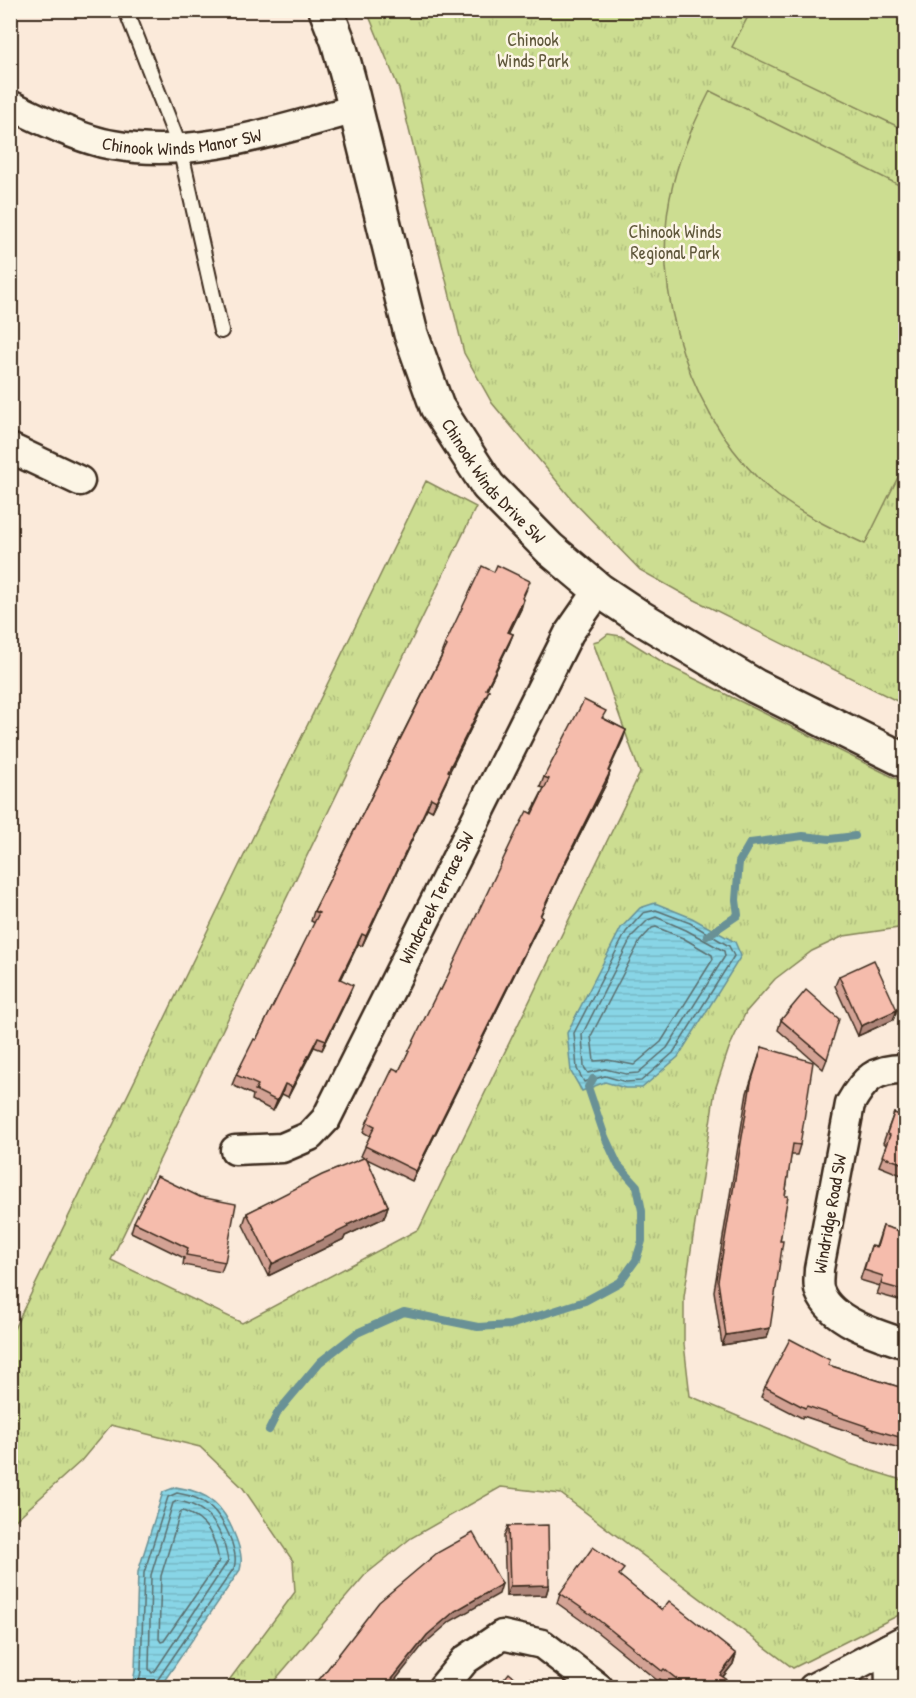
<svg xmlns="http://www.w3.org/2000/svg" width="916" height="1698" font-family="'Patrick Hand',sans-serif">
<defs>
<pattern id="park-tufts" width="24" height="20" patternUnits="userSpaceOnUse" patternTransform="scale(1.5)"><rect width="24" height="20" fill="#ccdd91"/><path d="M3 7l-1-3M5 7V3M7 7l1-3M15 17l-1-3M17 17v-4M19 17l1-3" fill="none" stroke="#b0be7d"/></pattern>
<pattern id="water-rules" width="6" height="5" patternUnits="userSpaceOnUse" patternTransform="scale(1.5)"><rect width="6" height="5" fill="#88d5e6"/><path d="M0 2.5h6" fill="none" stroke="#76b7c5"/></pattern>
</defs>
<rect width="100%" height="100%" fill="#fbeada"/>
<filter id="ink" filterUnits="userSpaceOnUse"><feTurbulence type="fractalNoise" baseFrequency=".0167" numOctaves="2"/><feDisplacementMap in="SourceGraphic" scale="12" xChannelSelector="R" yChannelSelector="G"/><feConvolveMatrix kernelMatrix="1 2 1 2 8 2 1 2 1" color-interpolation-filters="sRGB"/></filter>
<g filter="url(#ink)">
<!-- park -->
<g fill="url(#park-tufts)" stroke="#848458" stroke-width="1.5">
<polygon points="367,11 905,11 905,705 685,595 640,570 575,503 492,403 464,353 399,89"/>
<polygon points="426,481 476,507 111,1260 242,1323 419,1229 640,773 593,642 600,640 608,634 621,636 669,666 905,783 905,927 844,936 812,951 775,979 746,1012 729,1048 715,1090 684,1297 684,1344 690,1396 850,1464 905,1481 905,1612 793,1668 561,1494 501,1487 411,1538 365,1575 269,1687 224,1687 295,1592 293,1561 243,1488 200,1447 111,1425 81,1461 11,1524 10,1337"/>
</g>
<!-- pitch -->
<g fill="#ccdd91" stroke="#848458" stroke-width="1.5">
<polygon points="751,11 905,11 905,130 732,47"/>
<path d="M710,91l195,97v275l-40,81c-30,-14 -60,-28 -87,-48 -85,-67 -132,-207 -105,-312 8,-33 22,-63 37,-93z"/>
</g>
<!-- water -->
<g fill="url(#water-rules)" stroke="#699196" stroke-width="1.5">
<polygon points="655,903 692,918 735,942 741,956 678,1057 642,1088 625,1088 605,1082 582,1091 571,1072 567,1033 621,928 640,908"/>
<path d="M176,1487c34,5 48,19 60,51 4,11 7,21 4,32l-80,117h-28l3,-16 3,-99 25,-80z"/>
</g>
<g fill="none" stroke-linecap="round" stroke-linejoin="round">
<!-- shore -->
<g stroke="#5a6e6e" stroke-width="1.5">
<polygon points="656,910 690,923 729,946 734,956 673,1053 641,1081 626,1082 605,1076 584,1082 577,1069 574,1033 626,932 643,913"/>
<polygon points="656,917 686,930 724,951 725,956 667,1048 638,1073 626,1074 605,1069 588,1073 584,1067 582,1035 632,936 648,920"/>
<polygon points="656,927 683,938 712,955 713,959 661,1042 634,1065 608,1060 594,1061 591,1036 640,941 652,928"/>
<path d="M177,1501c32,4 46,30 51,60l-73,110 -3,2 -3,-4 2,-94 22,-72z"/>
<path d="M183,1511c24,9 32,25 36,50l-55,80 -3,1 -2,-3 2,-63 19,-63z"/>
<path d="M138,1688l3,-17 3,-98 24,-76 9,-4c31,5 43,19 54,47 3,10 6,18 3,28l-78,114 -1,6"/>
</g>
<!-- stream -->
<g stroke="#699196" stroke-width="8">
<polyline points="707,936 738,915 736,900 739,862 750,843 803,836 830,839 855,836"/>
<polyline points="269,1430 278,1412 320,1362 357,1333 404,1312 478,1327 510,1325 585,1301 620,1282 636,1260 642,1241 642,1211 637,1186 618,1165 605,1137 588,1087 593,1079"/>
</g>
<defs>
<polyline id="lane" points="126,10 180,148 221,331"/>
<g id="street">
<path id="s1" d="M10,105c29,14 72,35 103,40 83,15 164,-15 243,-36"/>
<polyline points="10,448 80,481"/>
<path d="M906,1069c-31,-1 -42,10 -56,35l-31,165c0,7 -2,16 1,23 11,29 58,43 86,52"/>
<path id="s2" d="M235,1150l47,-2 28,-12 16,-17 243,-486 30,-43"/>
<polyline points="889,1648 890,1688"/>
<polyline points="442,1688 465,1660 502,1635 542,1644 599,1688"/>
<polyline points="813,1688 906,1639"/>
</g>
<g id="secondary">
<path id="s3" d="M326,10l12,31 10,37 63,256 26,73 51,79 62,63 49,41 42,28 114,68 151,75"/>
</g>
</defs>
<!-- lane casing -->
<use href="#lane" stroke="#3b2a1e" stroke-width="18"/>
<!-- street casing -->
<use href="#street" stroke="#3b2a1e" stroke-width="33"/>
<!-- secondary casing -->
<use href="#secondary" stroke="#3b2a1e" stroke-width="38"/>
<!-- lane -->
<use href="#lane" stroke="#fcf5e5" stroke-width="14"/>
<!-- street -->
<use href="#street" stroke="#fcf5e5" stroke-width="28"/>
<!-- secondary -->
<use href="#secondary" stroke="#fcf5e5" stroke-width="33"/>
</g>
<!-- wall -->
<g fill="#d3a294" stroke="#3b2a1e" stroke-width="1.5">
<polygon points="526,591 523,598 521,609 509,633 513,634 509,644 487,689 485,700 449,772 446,782 432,811 427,808 362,946 358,944 341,980 349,995 322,1050 314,1047 288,1097 282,1094 273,1111 252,1100 253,1095 232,1085 236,1075 256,1040 315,923 311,921 314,911 442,655 441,654 445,644"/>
<polygon points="603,718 626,730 608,771 610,772 607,782 558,878 540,916 542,917 538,927 412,1181 367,1159 388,1206 384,1218 345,1236 344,1239 268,1276 243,1225 247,1213 364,1158 361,1156 370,1136 363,1132 367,1122 399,1071 441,990 544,788 540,787 544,777"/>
<polygon points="839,976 897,1010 893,1020 858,1036 835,986"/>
<polygon points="781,1020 827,1059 823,1069 778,1030"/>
<polygon points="762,1047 800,1145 797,1155 791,1155 785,1196 780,1241 767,1338 722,1345 714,1291 747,1093"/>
<polygon points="894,1113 906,1117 906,1177 879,1166 887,1145 883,1143"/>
<polygon points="134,1222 225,1262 221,1272 183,1265 184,1258 131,1232"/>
<polygon points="883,1226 906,1233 906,1302 877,1294 880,1286 860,1280 871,1246 876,1247"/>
<polygon points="828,1365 906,1389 906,1450 865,1438 865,1437 803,1416 802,1418 761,1397 765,1387"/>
<polygon points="508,1526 549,1585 546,1595 506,1596 504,1536"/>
<polygon points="621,1577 662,1610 736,1654 733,1664 723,1677 723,1688 671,1688 660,1679 658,1681 592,1628 557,1603 560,1593"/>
</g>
<!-- shaded-wall -->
<g fill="#ac8478" stroke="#3b2a1e" stroke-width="1.5">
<polygon points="524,599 521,609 505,642 508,632"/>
<polygon points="513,634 509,644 482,699 486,689"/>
<polygon points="489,690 485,700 445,781 448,771"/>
<polygon points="626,730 623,740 604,781 608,771"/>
<polygon points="450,772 446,782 432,811 436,801"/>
<polygon points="610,772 607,782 558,878 536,926 562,868"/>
<polygon points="431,798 427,808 362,946 366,936"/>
<polygon points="542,917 538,927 412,1181 416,1171"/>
<polygon points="362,934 358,944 336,989 340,979"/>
<polygon points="353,985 349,995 322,1050 326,1040"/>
<polygon points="897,1010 893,1020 858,1036 861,1026"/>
<polygon points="318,1037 314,1047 288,1097 292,1087"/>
<polygon points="285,1084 282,1094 273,1111 277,1101"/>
<polygon points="388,1206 384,1218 345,1236 344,1239 268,1276 272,1264 347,1225"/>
<polygon points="770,1328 767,1338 722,1345 726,1335"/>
<polygon points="502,1584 499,1594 451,1621 423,1645 389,1688 385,1688 427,1635 455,1611"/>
<polygon points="549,1585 546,1595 506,1596 510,1586"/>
<polygon points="736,1654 733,1664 716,1685 720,1675"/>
</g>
<!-- building -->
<g fill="#f5bcac" stroke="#3b2a1e" stroke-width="1.5">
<polygon points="497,565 530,581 522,598 524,599 508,632 513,634 486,689 489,690 448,771 450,772 436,801 431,798 366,936 362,934 340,979 353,985 326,1040 318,1037 292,1087 285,1084 277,1101 255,1090 258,1085 236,1075 254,1039 256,1040 319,913 314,911 447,646 445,644 482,566 494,572"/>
<polygon points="584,700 606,711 602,718 626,730 608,771 610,772 562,868 540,916 542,917 416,1171 365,1146 375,1126 367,1122 393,1068 399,1071 439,989 441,990 517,830 527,811 532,814 549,779 544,777"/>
<polygon points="874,960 897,1010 861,1026 839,976"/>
<polygon points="806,990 839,1019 827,1059 781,1020"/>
<polygon points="762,1047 813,1062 800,1145 793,1144 785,1196 788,1196 780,1241 783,1241 770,1328 726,1335 718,1281 751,1083"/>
<polygon points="894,1113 906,1117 906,1165 882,1156 890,1135 887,1133"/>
<polygon points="366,1157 388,1206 347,1225 348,1227 272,1264 247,1213 322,1175"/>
<polygon points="157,1176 200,1197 236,1204 225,1262 186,1255 188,1248 134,1222"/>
<polygon points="883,1226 906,1233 906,1291 881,1284 883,1276 864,1270 871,1246 877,1247"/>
<polygon points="790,1339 830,1360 828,1365 906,1389 906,1439 868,1428 869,1427 807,1406 805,1408 765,1387"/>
<polygon points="548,1525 549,1585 510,1586 508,1526"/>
<polygon points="473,1533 502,1584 455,1611 427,1635 385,1688 312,1688 322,1676 379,1602 437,1553"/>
<polygon points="593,1547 624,1569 619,1575 662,1610 669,1601 736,1654 720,1675 726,1679 719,1688 699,1688 697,1686 696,1688 688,1688 664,1669 662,1671 596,1618 560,1593"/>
<polygon points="509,1673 525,1687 531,1679 542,1688 497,1688"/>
</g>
</g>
<g text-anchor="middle" stroke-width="5" stroke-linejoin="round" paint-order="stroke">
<!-- park labels -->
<g font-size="18" fill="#5f573b" stroke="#fcf5e5">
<text x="533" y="46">Chinook<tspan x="533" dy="21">Winds Park</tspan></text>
<text x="675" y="238">Chinook Winds<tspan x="675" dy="21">Regional Park</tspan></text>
</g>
<!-- street labels -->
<g font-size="18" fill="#3b2a1e" stroke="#fcf5e5">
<text dy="6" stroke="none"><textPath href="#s1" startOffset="180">Chinook Winds Manor SW</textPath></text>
<text dy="6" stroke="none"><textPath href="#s3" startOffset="506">Chinook Winds Drive SW</textPath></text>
<text dy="6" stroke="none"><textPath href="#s2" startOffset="348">Windcreek Terrace SW</textPath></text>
<text transform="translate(830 1214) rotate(-80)" y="6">Windridge Road SW</text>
</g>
</g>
<!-- margin -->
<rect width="916" height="1698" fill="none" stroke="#fcf5e5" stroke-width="36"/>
<rect x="18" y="18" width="880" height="1662" fill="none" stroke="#3b2a1e" stroke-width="2" filter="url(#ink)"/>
</svg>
